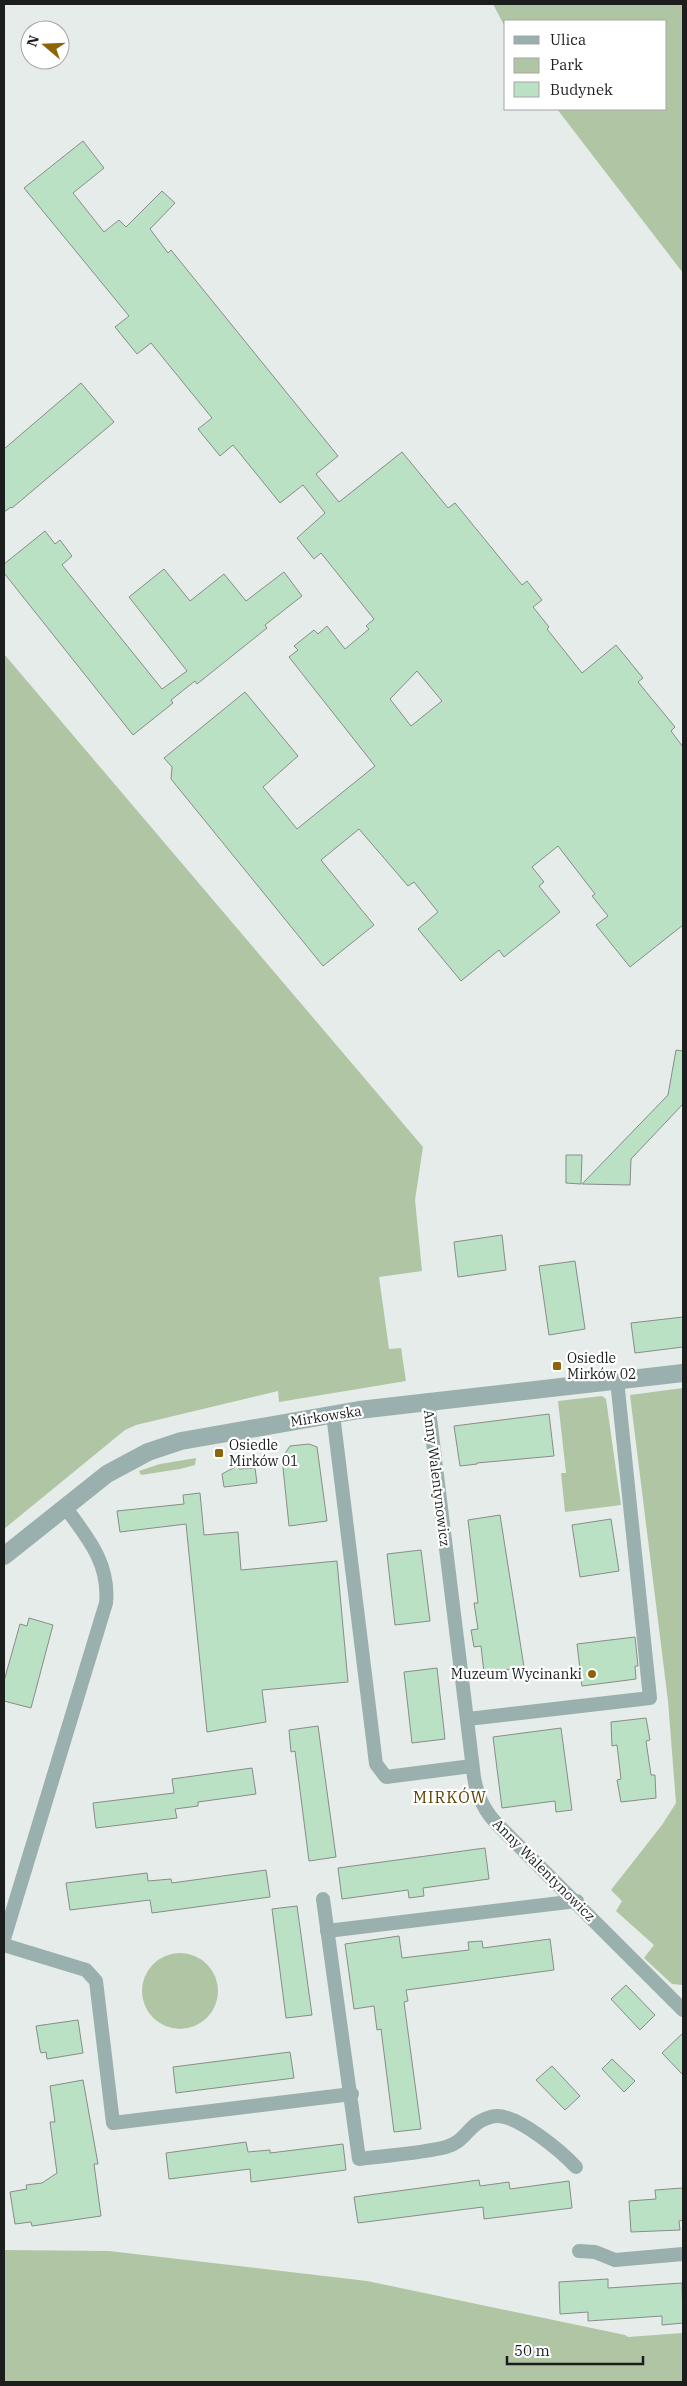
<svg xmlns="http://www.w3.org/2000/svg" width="687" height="2386" font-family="'IBM Plex Serif',serif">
<rect width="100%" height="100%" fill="#e5ece9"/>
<!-- green -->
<g fill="#b0c5a4">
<polygon points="493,4 683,4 683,273 557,109 666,109 666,21 506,21 506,29"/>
<polygon points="4,654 423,1147 415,1200 422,1271 379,1277 389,1349 401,1348 406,1381 279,1402 278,1391 136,1425 125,1430 4,1529"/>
<polygon points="683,1388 683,1985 672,1984 644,1958 654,1945 616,1911 622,1901 611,1890 662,1825 676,1803 668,1701 630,1395"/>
<polygon points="602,1396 606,1399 621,1505 565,1512 561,1473 566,1473 558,1401"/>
<polygon points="196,1458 195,1465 180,1469 141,1475 139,1471 160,1464"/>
<circle cx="180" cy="1991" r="38"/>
<polygon points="4,2250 109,2251 367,2281 625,2335 628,2337 683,2333 683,2382 4,2382"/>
</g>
<!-- building -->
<g fill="#bbe1c4" stroke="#888d89" fill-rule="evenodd">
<path d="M83,141l21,27 -31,25 31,39 15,-12 7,7 36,-36 13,12 -25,26 18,24 3,-3 167,206 -22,18 23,28 63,-50 46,56 7,-5 67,82 5,-4 15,19 -9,7 16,20 -2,2 35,44 34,-28 27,33 -5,4 37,45 -4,4 12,16v178l-53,42 -34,-42 12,-9 -16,-20 3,-2 -37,-48 -26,21 12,15 -5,4 21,26 -56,45 -5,-7 -38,31 -43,-52 20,-17 -24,-30 -6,4 -49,-57 -38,31 53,65 -51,41 -152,-187 1,-12 -8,-9 81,-66 53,64 -35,31 34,42 78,-63 -86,-109 9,-7 -4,-4 20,-16 4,4 9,-8 18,23 24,-20 -3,-3 8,-7 -53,-66 -7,6 -17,-21 28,-25 -22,-28 -23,18 -47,-58 -13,11 -22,-27 14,-11 -61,-75 -14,11 -22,-27 14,-11 -105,-128zM417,671l25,30 -31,25 -21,-27z"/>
<polygon points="81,383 114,422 12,508 11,507 4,512 4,449"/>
<polygon points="45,531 55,544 60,540 72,556 62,565 162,689 187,671 129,597 164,569 190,601 224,574 246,601 284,572 302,596 265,625 267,628 197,684 195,681 171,700 173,703 133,735 4,573 4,564"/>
<polygon points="676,1050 683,1051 683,1104 631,1159 630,1185 582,1184 668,1095"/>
<polygon points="566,1155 582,1155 581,1184 566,1183"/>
<polygon points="502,1235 506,1270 458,1277 454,1242"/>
<polygon points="575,1261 585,1329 549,1335 539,1266"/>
<polygon points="683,1317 683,1347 635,1353 631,1323"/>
<polygon points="549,1414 554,1456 477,1463 477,1464 460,1466 454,1426"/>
<polygon points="309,1444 317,1447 327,1521 289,1526 282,1458 290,1446"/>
<polygon points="239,1465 239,1469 255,1468 257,1483 224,1487 222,1474"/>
<polygon points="200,1493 204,1535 238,1532 241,1570 337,1561 348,1682 262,1690 266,1722 207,1732 186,1524 120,1532 117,1511 184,1504 183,1495"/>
<polygon points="500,1515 524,1667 484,1673 481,1646 474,1647 471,1630 478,1629 474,1603 478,1603 468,1520"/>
<polygon points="611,1519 619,1571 580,1577 572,1525"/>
<polygon points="421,1550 430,1621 395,1625 387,1554"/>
<polygon points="29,1618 53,1625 31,1708 4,1701 4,1681 20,1624 27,1626"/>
<polygon points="635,1637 638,1666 635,1666 636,1679 582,1686 577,1644"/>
<polygon points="437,1668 445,1739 412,1743 404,1672"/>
<polygon points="646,1718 650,1740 646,1741 651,1775 655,1775 656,1798 621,1802 617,1780 621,1779 617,1745 612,1746 611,1722"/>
<polygon points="318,1726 336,1857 309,1861 295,1751 291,1752 289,1730"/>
<polygon points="561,1728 572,1810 556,1812 555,1801 502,1808 493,1737"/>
<polygon points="252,1768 256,1794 198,1802 198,1806 175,1809 177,1818 96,1828 93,1803 174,1793 172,1779"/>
<polygon points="485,1848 489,1879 423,1888 424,1896 409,1898 408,1890 342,1899 338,1868"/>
<polygon points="266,1870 270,1897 152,1913 150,1900 70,1910 66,1883 147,1873 148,1881 171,1879 172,1883"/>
<polygon points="297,1906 312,2015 286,2018 272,1909"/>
<polygon points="399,1936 402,1958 469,1950 468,1942 482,1941 483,1948 550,1939 554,1970 406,1990 408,2001 404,2002 421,2129 394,2132 381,2029 377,2030 374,2006 354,2009 345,1944"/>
<polygon points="626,1985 655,2015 640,2030 611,1999"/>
<polygon points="78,2020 83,2053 47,2059 46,2052 41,2053 40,2050 36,2026"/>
<polygon points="683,2033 683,2075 662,2053"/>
<polygon points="290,2052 294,2078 176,2093 173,2067"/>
<polygon points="612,2059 635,2081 624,2092 602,2069"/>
<polygon points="552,2066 580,2096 565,2110 536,2080"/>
<polygon points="83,2080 98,2164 94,2164 101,2216 32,2226 31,2222 15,2224 10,2192 27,2189 26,2185 42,2183 57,2173 50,2122 55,2122 50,2086"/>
<polygon points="246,2142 248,2152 270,2150 270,2153 343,2144 346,2170 251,2182 250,2169 169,2179 166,2153"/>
<polygon points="479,2180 480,2186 509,2182 510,2189 569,2181 572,2208 484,2219 483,2207 358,2223 354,2197"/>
<polygon points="683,2188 683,2220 679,2221 680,2230 631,2232 629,2201 656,2199 655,2190"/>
<polygon points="608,2279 608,2288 682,2283 683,2323 662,2325 662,2316 588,2321 588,2312 560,2314 559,2282"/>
</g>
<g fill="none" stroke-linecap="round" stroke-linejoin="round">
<!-- minor -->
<g stroke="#99b0ae" stroke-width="14">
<path d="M428,1402l46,375c3,19 10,34 24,48l185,185"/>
<polyline points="333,1414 376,1764 386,1777 472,1766"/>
<polyline points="468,1719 650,1698 617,1380"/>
<path d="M323,1899l36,260c29,-4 59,-5 87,-12 15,-4 19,-14 30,-23 5,-4 15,-8 21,-8 22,0 64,35 79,51"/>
<polyline points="327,1931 577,1901"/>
<path d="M4,1939l102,-336c4,-40 -19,-66 -41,-96"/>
<polyline points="4,1945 86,1970 96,1981 113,2123 352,2094"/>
<polyline points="579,2251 595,2252 615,2260 683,2254"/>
</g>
<!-- tertiary -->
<polyline stroke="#99b0ae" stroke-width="18" points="4,1556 107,1474 148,1452 181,1441 359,1410 683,1373"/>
</g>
<!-- markers -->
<g fill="#8d6408" stroke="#fff" stroke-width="2">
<rect x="552" y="1361" width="10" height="10" rx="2.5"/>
<rect x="214" y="1448" width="10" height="10" rx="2.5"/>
<circle cx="592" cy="1674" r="5"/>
</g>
<g text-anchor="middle" stroke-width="4.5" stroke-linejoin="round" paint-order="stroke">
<!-- poi labels -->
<g font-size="14" fill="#1b1e1d" stroke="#fff" text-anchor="start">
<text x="567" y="1363">Osiedle<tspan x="567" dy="16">Mirków 02</tspan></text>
<text x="229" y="1450">Osiedle<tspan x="229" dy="16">Mirków 01</tspan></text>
<text x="582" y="1679" text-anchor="end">Muzeum Wycinanki</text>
</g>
<!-- street labels -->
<g font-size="14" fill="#1b1e1d" stroke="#fff">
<text transform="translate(326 1416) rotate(-9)" y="5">Mirkowska</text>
<text transform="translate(437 1478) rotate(83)" y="5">Anny Walentynowicz</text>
<text transform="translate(544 1870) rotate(45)" y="5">Anny Walentynowicz</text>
</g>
<!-- quarter labels -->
<g font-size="16" letter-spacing="1" fill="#5b3f01" stroke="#fff">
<text x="450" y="1803">MIRKÓW</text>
</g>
</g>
<!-- border -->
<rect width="687" height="2386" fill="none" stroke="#1b1e1d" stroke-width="10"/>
<!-- legend -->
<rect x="504" y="20" width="162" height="90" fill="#ffffff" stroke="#a4a5a5"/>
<rect x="514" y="36" width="25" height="8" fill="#99b0ae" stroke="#a4a5a5"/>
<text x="550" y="45" font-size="15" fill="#1b1e1d">Ulica</text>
<rect x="514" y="58" width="25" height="15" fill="#b0c5a4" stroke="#a4a5a5"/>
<text x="550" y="70" font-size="15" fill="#1b1e1d">Park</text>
<rect x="514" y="82" width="25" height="15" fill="#bbe1c4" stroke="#a4a5a5"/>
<text x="550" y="95" font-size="15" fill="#1b1e1d">Budynek</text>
<!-- north arrow -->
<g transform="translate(45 45) rotate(289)"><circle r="24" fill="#ffffff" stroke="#a4a5a5"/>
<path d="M0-4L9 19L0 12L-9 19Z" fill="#8d6408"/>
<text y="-8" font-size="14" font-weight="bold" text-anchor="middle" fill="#1b1e1d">N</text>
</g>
<!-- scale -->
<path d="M507 2356v8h136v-8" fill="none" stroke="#1b1e1d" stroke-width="2.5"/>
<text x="514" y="2356" font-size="15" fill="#1b1e1d" stroke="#ffffff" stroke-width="4" paint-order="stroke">50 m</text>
</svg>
